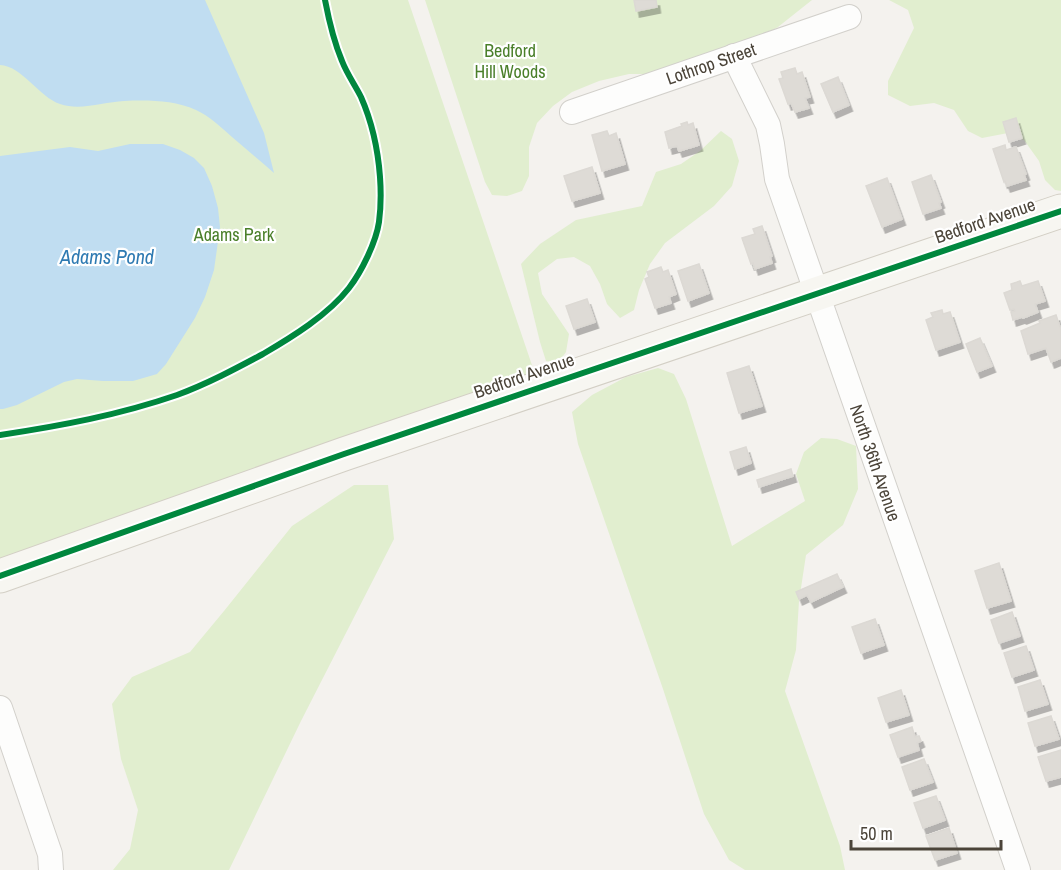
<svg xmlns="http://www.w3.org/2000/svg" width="1061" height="870" font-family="'Archivo Narrow',sans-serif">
<defs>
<filter id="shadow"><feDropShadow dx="3.5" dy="6" stdDeviation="0" flood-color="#0004"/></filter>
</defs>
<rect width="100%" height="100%" fill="#f4f2ee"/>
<!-- green -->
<g fill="#e1eecf">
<polygon points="0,0 408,0 536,377 0,565"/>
<polygon points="425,0 812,0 778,27 757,38 656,74 629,74 599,81 572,92 553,106 537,123 529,147 529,176 522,191 507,196 492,195 485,182"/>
<polygon points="889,0 1061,0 1061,191 1055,190 1045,180 1039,161 1024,140 1008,133 982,138 968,131 954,110 934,103 910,106 888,95 888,81 914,28 908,10"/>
<polygon points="721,131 732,139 739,161 732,186 714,206 665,243 650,264 639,290 634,310 620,318 607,304 600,284 590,266 574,257 557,259 538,273 542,294 569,334 566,352 558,363 546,361 540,342 521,264 540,244 576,220 642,206 656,172 681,164 700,151"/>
<polygon points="658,368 674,374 686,399 732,546 805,501 796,474 804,452 821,438 837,439 856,446 858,489 843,525 806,555 799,601 796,650 785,691 840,846 845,870 745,870 729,860 704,814 663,689 578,444 572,412 592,395 626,377"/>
<polygon points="354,485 388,485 394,539 301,721 229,870 113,870 130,849 138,810 121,759 112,704 132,677 190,652 224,611 292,526"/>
</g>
<!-- water -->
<g fill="#c0ddf1">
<path d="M0,0h205l59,133 10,40c-14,-12 -28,-24 -42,-36 -11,-10 -23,-21 -36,-27 -23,-10 -48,-10 -72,-9 -20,1 -44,10 -64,3 -21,-7 -38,-38 -60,-39z"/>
<polygon points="130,144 163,144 180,150 194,158 204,168 212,186 218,208 220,227 214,270 205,297 195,318 166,364 157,374 133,381 103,381 77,379 64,382 17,405 3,409 0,409 0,156 70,147 98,151"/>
</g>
<!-- building -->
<g fill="#dedbd6" stroke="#dcd9d4" stroke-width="1.5" filter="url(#shadow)">
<polygon points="634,0 656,0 657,7 636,11"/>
<polygon points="795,68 797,74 802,72 810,97 805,98 809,108 795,112 791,103 788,104 779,79 783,78 781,72"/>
<polygon points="838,77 849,105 833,112 821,84"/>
<polygon points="1016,118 1022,138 1009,142 1003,122"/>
<polygon points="687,122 688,125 693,123 699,145 679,151 677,146 669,148 665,132 682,126 681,124"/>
<polygon points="607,131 609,136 616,133 625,164 602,171 592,135"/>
<polygon points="1005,145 1006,150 1016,147 1026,174 1024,175 1026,180 1007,186 1005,181 1004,182 993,149"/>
<polygon points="592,167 600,193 572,201 564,176"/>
<polygon points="931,175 941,202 939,203 941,208 923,214 912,182"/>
<polygon points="887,178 902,219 882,227 866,186"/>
<polygon points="762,226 772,256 770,257 772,263 755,269 753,263 751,264 742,238 755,234 753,229"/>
<polygon points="699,264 709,293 688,301 678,271"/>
<polygon points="661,267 663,272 668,270 676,294 669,297 671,303 655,308 645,279 649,277 647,272"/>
<polygon points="1020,281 1022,286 1038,281 1045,301 1035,304 1038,312 1023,318 1022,317 1013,320 1011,312 1015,311 1014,309 1010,310 1004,293 1012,290 1011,284"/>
<polygon points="587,299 595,322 574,329 566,306"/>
<polygon points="942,310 943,314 950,312 960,342 936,350 926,320 933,317 931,313"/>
<polygon points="1056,315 1061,330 1061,358 1051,362 1046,348 1028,354 1021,331 1040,323 1039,321"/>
<polygon points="980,338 992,366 977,372 966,344"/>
<polygon points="749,366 762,406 739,413 727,373"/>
<polygon points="746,447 751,463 735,469 730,452"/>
<polygon points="791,469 793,476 759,487 757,480"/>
<polygon points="999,563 1011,601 987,608 975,571"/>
<polygon points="837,574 843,587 811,602 807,595 799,599 796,592"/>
<polygon points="1012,612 1020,636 999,643 991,620"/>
<polygon points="875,619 884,645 861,653 852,627"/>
<polygon points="1026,646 1034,670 1012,677 1004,653"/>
<polygon points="1040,680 1048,704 1025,711 1018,687"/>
<polygon points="901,690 909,715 886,722 878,698"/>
<polygon points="1051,716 1059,739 1035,746 1028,723"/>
<polygon points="912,727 915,737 919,736 921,741 917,743 919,750 898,757 890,735"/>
<polygon points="1061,750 1061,777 1046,781 1038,757"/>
<polygon points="924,759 933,782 910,790 902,767"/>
<polygon points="936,796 945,820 923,828 914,803"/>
<polygon points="949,828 957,853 935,860 926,836"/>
</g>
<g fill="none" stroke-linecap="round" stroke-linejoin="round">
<defs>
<g id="street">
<polyline points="734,56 768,125 772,144 777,179 1018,870"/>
<polyline points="572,112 849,17"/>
<polyline points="0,708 50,854 51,870"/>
</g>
<polyline id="secondary" points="0,576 344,454 1061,211"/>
</defs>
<!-- street casing -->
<use href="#street" stroke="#d2d0cb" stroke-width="26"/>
<!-- secondary casing -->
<use href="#secondary" stroke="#d3cfc5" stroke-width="35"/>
<!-- street -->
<use href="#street" stroke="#fdfdfc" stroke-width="24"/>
<!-- secondary -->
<use href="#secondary" stroke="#f7f6f1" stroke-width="33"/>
<defs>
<g id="cycleway">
<path d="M0,435c60,-9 119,-20 177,-40 30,-11 58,-26 86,-41 29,-17 65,-39 86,-66 13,-17 27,-46 30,-66 2,-15 2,-31 1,-45 -2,-27 -8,-55 -19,-80 -6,-12 -14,-23 -19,-36 -8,-19 -13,-40 -17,-61"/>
<polyline points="0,576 344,454 1061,211"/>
</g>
</defs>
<!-- cycleway casing -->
<use href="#cycleway" stroke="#fff" stroke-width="10"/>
<!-- cycleway -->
<use href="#cycleway" stroke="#00873e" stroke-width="6"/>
</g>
<g text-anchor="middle" stroke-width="4.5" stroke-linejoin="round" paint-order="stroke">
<!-- park labels -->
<g font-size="18" fill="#4a7f2a" stroke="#fff">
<text x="510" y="57">Bedford<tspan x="510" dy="21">Hill Woods</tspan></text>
<text x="234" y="241">Adams Park</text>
</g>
<!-- street labels -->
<g font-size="18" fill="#4b4439" stroke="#fff">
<text transform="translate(711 64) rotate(-19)" y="6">Lothrop Street</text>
<text transform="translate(985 221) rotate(-19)" y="6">Bedford Avenue</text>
<text transform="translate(524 376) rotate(-19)" y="6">Bedford Avenue</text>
<text transform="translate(875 463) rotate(71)" y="6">North 36th Avenue</text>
</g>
<!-- water labels -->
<g font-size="20" font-style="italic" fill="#2e7ab2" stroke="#fff">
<text x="107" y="264">Adams Pond</text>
</g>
</g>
<!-- scale -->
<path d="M851 840v9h150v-9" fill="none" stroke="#4b4439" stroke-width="3"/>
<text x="860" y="840" font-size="18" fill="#4b4439" stroke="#ffffff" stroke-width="4.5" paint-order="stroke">50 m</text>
</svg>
